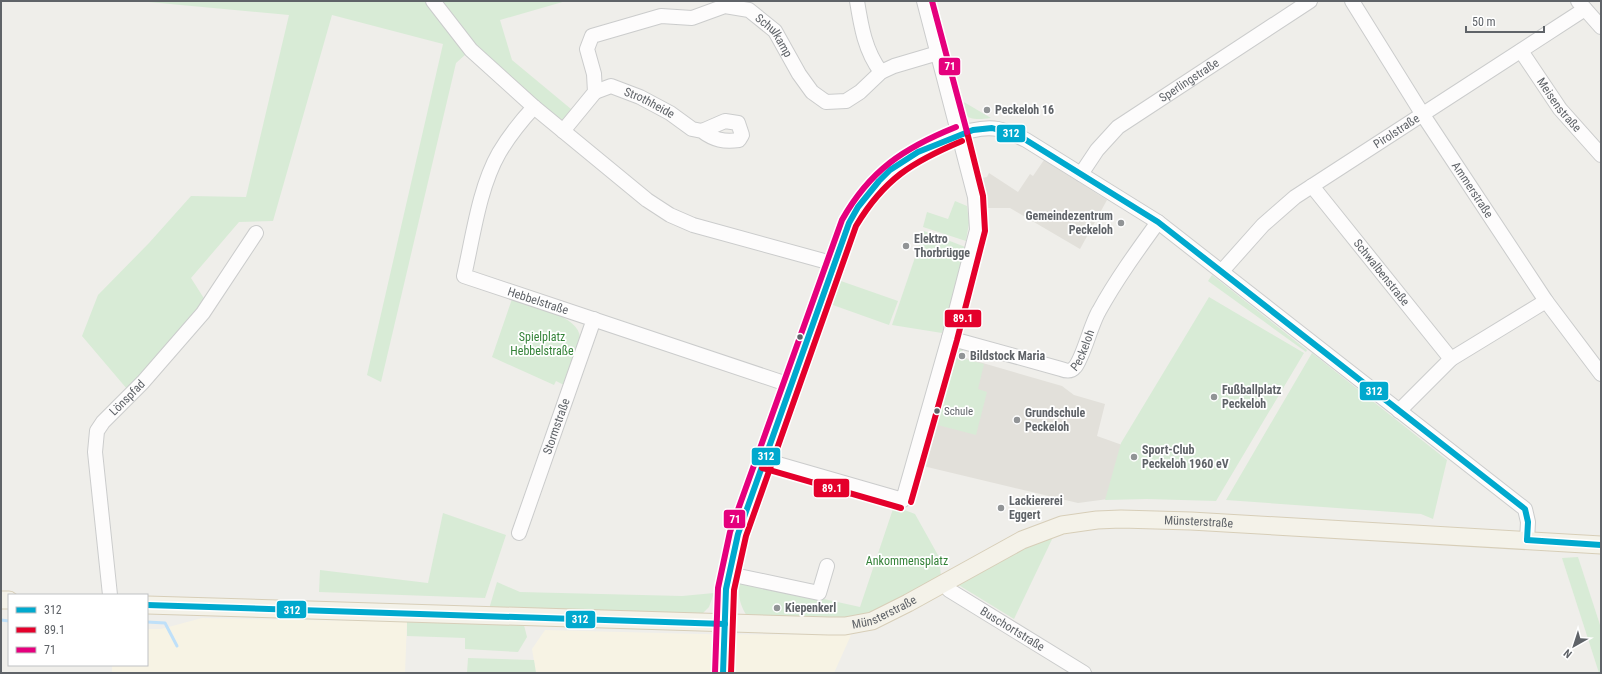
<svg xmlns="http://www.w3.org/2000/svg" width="1602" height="674" font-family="'Roboto Condensed',sans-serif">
<rect width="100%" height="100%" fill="#efeeea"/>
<!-- commercial -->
<g fill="#f7f3e4">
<polygon points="202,618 407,622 405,673 112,673 112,665 147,665 147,629 161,629"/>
<polygon points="545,630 700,634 851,635 834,673 536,673 532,649"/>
</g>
<!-- education -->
<g fill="#e2e0da">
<polygon points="1044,160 1107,200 1080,249 1010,208 983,208 978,179 987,177 989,173 1018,192 1030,174 1033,176"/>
<polygon points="955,349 963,349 962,357 1062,386 1074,395 1105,404 1097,436 1125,446 1138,495 1078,503 923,466 950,358"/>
</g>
<!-- green -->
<g fill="#d8ebd6">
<polygon points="138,1 566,1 500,20 512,60 571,109 561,122 475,46 456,63 381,382 367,375 443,44 332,15 273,221 239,222 191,278 205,300 127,389 82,336 98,295 149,243 191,196 246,197 289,15"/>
<path d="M957,98l34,20c-21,3 -29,1 -34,-20z"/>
<polygon points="955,201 967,206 969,223 966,241 923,227 927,212 948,219"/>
<polygon points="924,231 968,248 942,333 892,325"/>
<polygon points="1212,275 1307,350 1306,352 1208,281"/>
<polygon points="838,280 898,301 889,325 830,304"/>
<polygon points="1209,297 1304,353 1216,501 1147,499 1105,500 1121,443"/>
<path d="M512,299c18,7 68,16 68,39 0,12 -11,35 -16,47l-8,-4 -2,4 -62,-28z"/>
<polygon points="955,349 962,349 961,358 984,364 978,389 987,392 976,435 934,424 952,353"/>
<polygon points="1312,353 1447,460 1433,519 1421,514 1226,500"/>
<path d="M894,506l21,8 24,43 2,20 -70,38 -20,4 -104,-3c-8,-12 -9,-22 -8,-36l121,27z"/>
<polygon points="443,513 506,535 485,598 319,592 320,570 428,583"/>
<polygon points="1055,533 1014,619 957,584 1040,538"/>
<polygon points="1578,557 1601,628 1601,673 1599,673 1562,558"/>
<polygon points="497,582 520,592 682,596 714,593 709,607 699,617 610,614 573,609 536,611 489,609"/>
<polygon points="407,622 524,625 527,637 518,652 465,649 465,638 407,636"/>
<polygon points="468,658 534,660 536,673 467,673"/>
</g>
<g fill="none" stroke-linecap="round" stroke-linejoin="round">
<!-- stream -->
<g stroke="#bfe0f9" stroke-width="3">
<polyline points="1,620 9,621"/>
<polyline points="147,622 165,623 177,646"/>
</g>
<defs>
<g id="minor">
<polyline points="433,1 471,50 534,107"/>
<path d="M857,1c4,25 8,50 24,71"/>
<path id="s1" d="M1352,1l71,114 123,186 55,73"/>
<polyline points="1578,1 1601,27"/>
<path id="s2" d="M1521,51l39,58 41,46"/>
<path id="s3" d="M595,92l16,-6 29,11 30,16 22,16 10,2 23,-10 13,2 4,12 -3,5c-15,2 -25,0 -37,-9"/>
<path id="s4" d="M563,131l32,-39 -1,-18 -7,-25 5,-13 69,-20 31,2 33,-12 24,4 26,21 24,43 13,18 14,10 20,-1 14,-9 21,-20 13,-6 44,-13"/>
<path id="s5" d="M1081,174l16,-24 21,-23 192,-126"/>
<path id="s6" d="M1312,186l139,173"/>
<path id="s7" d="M1222,271l41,-46 32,-28 290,-188"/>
<path id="s8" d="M949,338l112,31c5,2 10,3 14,-2 8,-9 16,-43 24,-56 17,-31 38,-60 59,-89"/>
<path d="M790,385l-326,-109c9,-39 15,-88 35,-123 10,-17 22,-32 35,-46l113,93 23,15 23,10 142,39"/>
<polyline points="1399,411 1451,359 1546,301"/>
<polyline points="764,460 903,500 949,338 977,230 975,197 924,1"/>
<path id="s9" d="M519,533l75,-214"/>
<polyline points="729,574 819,593 827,566"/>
<path id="s10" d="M946,582l3,8 135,83"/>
<path id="s11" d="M110,595l-15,-143 2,-21 6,-9 40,-40 60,-69 53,-80"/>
<path d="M723,673l3,-84 12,-55 52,-149 59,-162c23,-46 54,-67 101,-85 14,-6 32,-12 48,-9 10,2 19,7 28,11l132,82 367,287 3,13 -1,18"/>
</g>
<g id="major">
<polyline points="1,600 9,600"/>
<path id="s12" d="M147,605l682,21h16l27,-5 36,-18 114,-63 40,-15 35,-5 24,-1 70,2 410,24"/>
</g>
</defs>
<!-- minor casing -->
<use href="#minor" stroke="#cbcccc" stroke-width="16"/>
<!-- major casing -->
<use href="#major" stroke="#d7ceb8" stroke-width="19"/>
<!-- minor -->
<use href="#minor" stroke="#fdfcfc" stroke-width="14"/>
<!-- major -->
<use href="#major" stroke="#f4f2e9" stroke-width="17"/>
<defs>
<g id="bus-1">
<polyline points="1527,540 1601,545"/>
<polyline points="147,605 725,624"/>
<polyline points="723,673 726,589 738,534 849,223 858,207 879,181 890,170 918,152 973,130 992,128 1012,134 1026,140 1158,222 1525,509 1528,522 1527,540"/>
</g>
<g id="bus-2">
<polyline points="762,468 901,508"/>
<polyline points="911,502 957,340 985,231 983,196 967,132"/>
<path d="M731,673l3,-83 12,-54 110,-310c28,-47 56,-64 106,-85"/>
</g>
<g id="bus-3">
<polyline points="932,1 967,132"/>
<path d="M715,673l3,-85 12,-56 112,-312c28,-50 62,-72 114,-93"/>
</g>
</defs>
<!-- bus-1 casing -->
<use href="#bus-1" stroke="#fff" stroke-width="9"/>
<!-- bus-2 casing -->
<use href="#bus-2" stroke="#fff" stroke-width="9"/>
<!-- bus-3 casing -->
<use href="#bus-3" stroke="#fff" stroke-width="9"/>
<!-- bus-1 -->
<use href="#bus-1" stroke="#00a9ce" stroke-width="6"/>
<!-- bus-2 -->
<use href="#bus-2" stroke="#e4002b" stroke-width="6"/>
<!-- bus-3 -->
<use href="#bus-3" stroke="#e5007d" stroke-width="6"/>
</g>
<!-- markers -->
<g fill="#919496" stroke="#fff" stroke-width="1.5">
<circle cx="987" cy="110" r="4"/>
<circle cx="1121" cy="223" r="4"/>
<circle cx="906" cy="246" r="4"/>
<circle cx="962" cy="356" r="4"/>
<circle cx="1214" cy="397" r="4"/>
<circle cx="1017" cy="420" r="4"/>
<circle cx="1134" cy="457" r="4"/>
<circle cx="1001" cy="508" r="4"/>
<circle cx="777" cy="608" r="4"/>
</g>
<g fill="#5f6368" stroke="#fff" stroke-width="1.5">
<circle cx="800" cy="337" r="3.5"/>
<circle cx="937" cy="411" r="3.5"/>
</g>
<g text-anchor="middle" stroke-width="3.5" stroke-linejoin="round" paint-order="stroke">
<!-- bus labels -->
<g font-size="11" fill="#5f6368" stroke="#fff" text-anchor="start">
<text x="944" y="415">Schule</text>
</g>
<!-- street labels -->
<g font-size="12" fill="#5f6368" stroke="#fff">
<text dy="4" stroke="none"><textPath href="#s4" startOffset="307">Schulkamp</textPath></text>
<text dy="4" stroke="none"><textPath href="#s5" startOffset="145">Sperlingstraße</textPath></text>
<text dy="4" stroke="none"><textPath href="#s3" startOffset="59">Strothheide</textPath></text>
<text dy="4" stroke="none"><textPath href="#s2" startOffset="66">Meisenstraße</textPath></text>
<text dy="4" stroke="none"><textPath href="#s7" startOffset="225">Pirolstraße</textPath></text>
<text dy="4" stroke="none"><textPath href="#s1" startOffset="224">Ammerstraße</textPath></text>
<text dy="4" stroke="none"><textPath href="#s6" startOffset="111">Schwalbenstraße</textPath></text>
<text transform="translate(538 301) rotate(18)" y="4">Hebbelstraße</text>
<text dy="4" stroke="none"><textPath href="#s8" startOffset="150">Peckeloh</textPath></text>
<text dy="4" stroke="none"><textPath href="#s11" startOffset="210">Lönspfad</textPath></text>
<text dy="4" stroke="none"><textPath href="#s9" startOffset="113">Stormstraße</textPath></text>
<text dy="4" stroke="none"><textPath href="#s12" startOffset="1076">Münsterstraße</textPath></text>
<text dy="4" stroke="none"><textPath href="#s12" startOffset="740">Münsterstraße</textPath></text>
<text dy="4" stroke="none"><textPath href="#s10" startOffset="83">Buschortstraße</textPath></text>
</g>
<!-- poi labels -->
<g font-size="12" font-weight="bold" fill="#5f6368" stroke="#fff" text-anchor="start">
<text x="995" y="114">Peckeloh 16</text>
<text x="1113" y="220" text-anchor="end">Gemeindezentrum<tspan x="1113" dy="14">Peckeloh</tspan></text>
<text x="914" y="243">Elektro<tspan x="914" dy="14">Thorbrügge</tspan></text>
<text x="970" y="360">Bildstock Maria</text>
<text x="1222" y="394">Fußballplatz<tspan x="1222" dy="14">Peckeloh</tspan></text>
<text x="1025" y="417">Grundschule<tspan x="1025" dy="14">Peckeloh</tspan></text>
<text x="1142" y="454">Sport-Club<tspan x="1142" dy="14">Peckeloh 1960 eV</tspan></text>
<text x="1009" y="505">Lackiererei<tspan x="1009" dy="14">Eggert</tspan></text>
<text x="785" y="612">Kiepenkerl</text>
</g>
<!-- park labels -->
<g font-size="12" fill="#348238" stroke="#fff">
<text x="542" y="341">Spielplatz<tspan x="542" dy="14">Hebbelstraße</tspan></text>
<text x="907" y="565">Ankommensplatz</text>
</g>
</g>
<g stroke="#fff" stroke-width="1.5">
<rect x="938" y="57" width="23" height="19" rx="4" fill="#e5007d"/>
<rect x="996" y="124" width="30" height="19" rx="4" fill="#00a9ce"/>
<rect x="944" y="309" width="38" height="19" rx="4" fill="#e4002b"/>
<rect x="1359" y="381" width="30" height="20" rx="4" fill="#00a9ce"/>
<rect x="751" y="447" width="30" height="19" rx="4" fill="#00a9ce"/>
<rect x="813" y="478" width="37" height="20" rx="4" fill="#e4002b"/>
<rect x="723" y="509" width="23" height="20" rx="4" fill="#e5007d"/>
<rect x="276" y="600" width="31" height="19" rx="4" fill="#00a9ce"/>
<rect x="565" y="610" width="31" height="19" rx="4" fill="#00a9ce"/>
</g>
<g font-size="11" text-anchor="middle" font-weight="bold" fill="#fff">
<text x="950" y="70">71</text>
<text x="1011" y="137">312</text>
<text x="963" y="322">89.1</text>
<text x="1374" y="395">312</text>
<text x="766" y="460">312</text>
<text x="832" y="492">89.1</text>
<text x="735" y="523">71</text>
<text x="292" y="614">312</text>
<text x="580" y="623">312</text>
</g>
<!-- border -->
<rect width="1602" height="674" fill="none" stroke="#5f6368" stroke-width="4"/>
<!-- legend -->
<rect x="8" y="594" width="140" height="72" fill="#ffffff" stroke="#bfc1c3"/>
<rect x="16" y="607" width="20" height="6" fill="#00a9ce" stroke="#bfc1c3"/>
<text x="44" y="614" font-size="12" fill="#5f6368">312</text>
<rect x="16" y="627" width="20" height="6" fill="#e4002b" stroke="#bfc1c3"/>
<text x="44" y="634" font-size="12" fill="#5f6368">89.1</text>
<rect x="16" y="647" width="20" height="6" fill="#e5007d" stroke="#bfc1c3"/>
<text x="44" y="654" font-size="12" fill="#5f6368">71</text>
<!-- north arrow -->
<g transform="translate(1574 646) rotate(219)" stroke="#ffffff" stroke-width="3" paint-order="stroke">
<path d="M0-3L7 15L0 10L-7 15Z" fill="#5f6368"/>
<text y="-6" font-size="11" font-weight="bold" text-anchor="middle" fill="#5f6368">N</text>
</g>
<!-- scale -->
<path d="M1466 26v6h78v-6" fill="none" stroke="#5f6368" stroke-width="2"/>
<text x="1472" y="26" font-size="12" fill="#5f6368" stroke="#ffffff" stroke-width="3" paint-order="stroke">50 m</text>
</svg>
